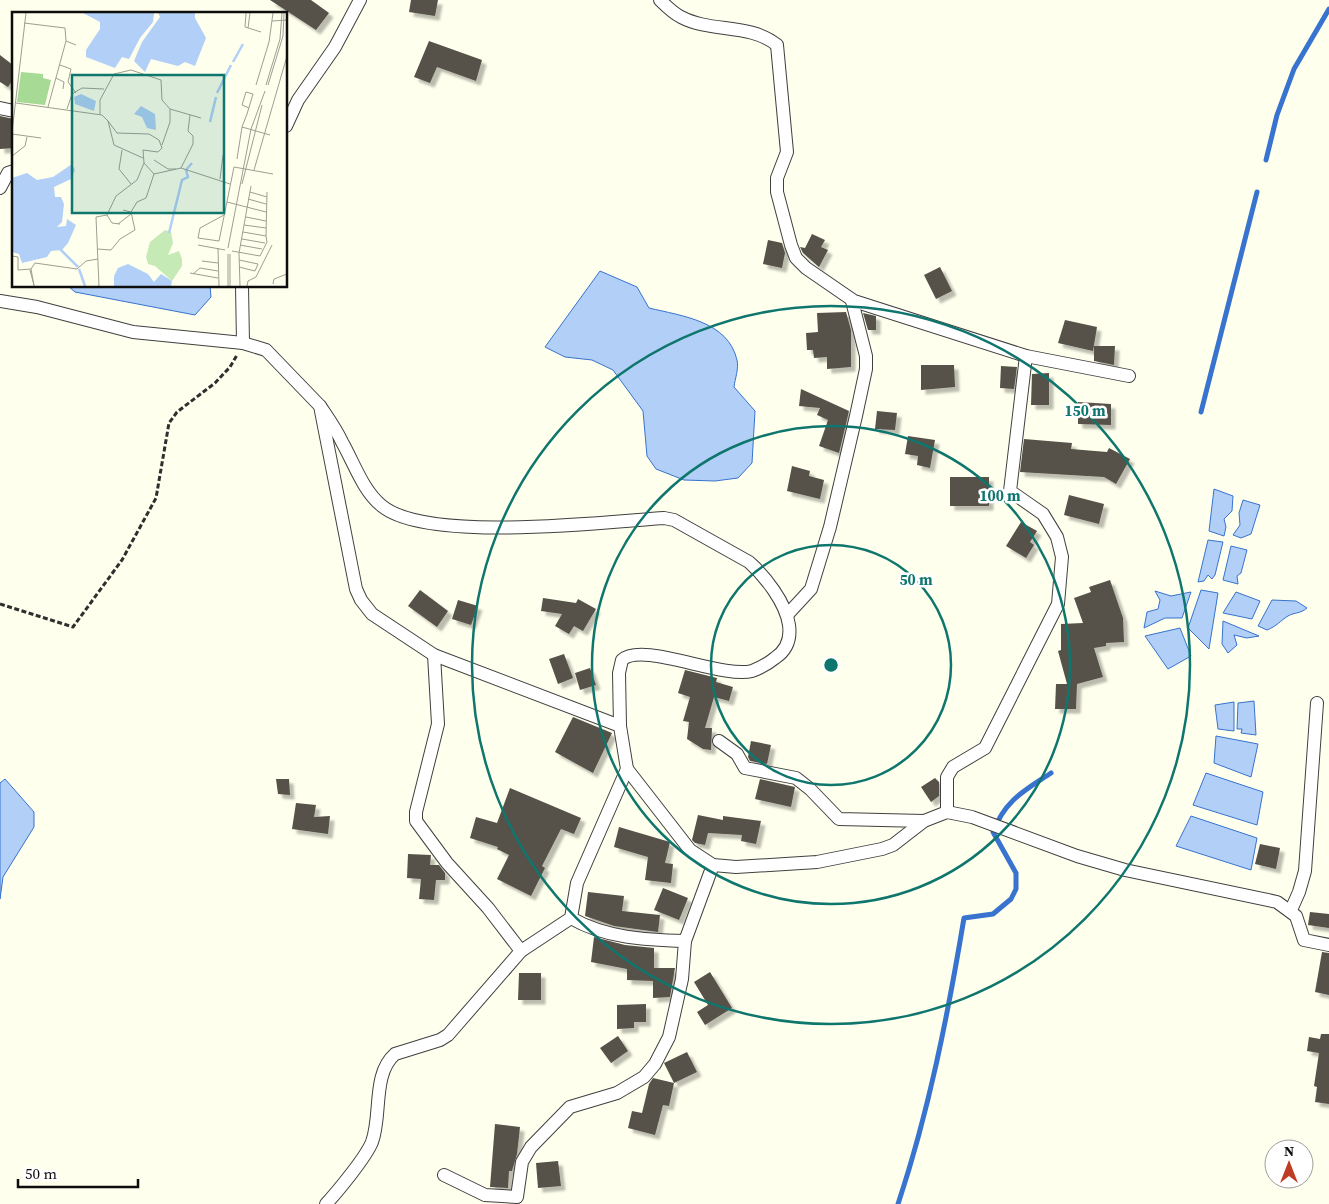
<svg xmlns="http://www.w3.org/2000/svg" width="1329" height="1204" font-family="'Source Serif 4',serif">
<defs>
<filter id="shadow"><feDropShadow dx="4.5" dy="4.5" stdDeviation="1" flood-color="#0004"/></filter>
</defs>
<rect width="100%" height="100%" fill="#ffffed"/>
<!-- water -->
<g fill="#b1cff7" stroke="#3773cf">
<path d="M600,271l37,16 12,21c33,8 79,13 88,52 2,8 -2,19 -3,27l21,24 -3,52 -14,15 -23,3 -31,-1 -28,-11 -9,-13 -4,-45 -30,-41 -21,-10 -27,-3 -20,-10z"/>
<polygon points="68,286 210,286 211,297 195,315 75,292"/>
<polygon points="1214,489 1233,496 1232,511 1224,519 1226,527 1224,536 1209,531"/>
<polygon points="1243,500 1260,505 1251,534 1241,538 1233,535 1240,525 1239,513"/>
<polygon points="1208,540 1223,542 1215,575 1212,579 1208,575 1204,581 1198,582"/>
<polygon points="1231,546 1247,550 1241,573 1237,576 1238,584 1223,580"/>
<polygon points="1201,590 1218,593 1209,649 1188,628"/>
<polygon points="1155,591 1171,596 1191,592 1182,618 1165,618 1144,628 1147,612 1158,609 1160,600"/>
<polygon points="1236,592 1260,601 1252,619 1223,613"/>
<path d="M1272,600l24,1 11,7c-7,6 -12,4 -19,8 -8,5 -11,10 -21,14l-9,-4z"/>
<polygon points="1223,621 1259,636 1247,638 1234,635 1237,645 1228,653 1222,644"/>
<polygon points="1180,628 1191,656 1168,669 1145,636"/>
<polygon points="1254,701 1256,735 1241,733 1242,729 1237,729 1238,703"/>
<polygon points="1234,702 1234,731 1218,729 1215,705"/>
<polygon points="1216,736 1258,744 1251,777 1214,763"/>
<polygon points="1206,773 1263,792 1257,825 1193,805"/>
<polygon points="5,779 34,812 34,827 3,877 0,899 0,783"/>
<polygon points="1191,816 1257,838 1251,870 1176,846"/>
</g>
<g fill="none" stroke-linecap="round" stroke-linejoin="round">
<!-- stream -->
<g stroke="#3773cf" stroke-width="5">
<polyline points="1266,160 1277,115 1294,69 1329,9"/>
<polyline points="1201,412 1257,192"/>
<path d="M898,1204c31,-93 50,-190 66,-286l29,-4 18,-15 5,-10v-16l-23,-41c12,-32 31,-41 58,-59"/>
</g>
</g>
<!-- building -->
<g fill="#565149" filter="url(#shadow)">
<polygon points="270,0 311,0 329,13 316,30"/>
<polygon points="411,0 438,0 435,16 409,12"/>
<polygon points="429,41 482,60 476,81 437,67 430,83 414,77"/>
<polygon points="0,55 14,66 14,78 8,87 0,82"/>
<polygon points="0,116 14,119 14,148 0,149"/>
<polygon points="812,234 825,240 821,247 828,250 819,267 803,253 800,247 805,248"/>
<polygon points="768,240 782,243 785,253 782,268 763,264"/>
<polygon points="940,267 952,291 936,299 924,275"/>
<polygon points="846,312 851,330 851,367 827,369 827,357 814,358 813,350 807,350 806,333 818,332 817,313"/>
<polygon points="863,313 876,316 876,330 868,330"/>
<polygon points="1065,320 1097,327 1093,351 1058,343"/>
<polygon points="1094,346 1115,346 1114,365 1094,361"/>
<polygon points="921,365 954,365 955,387 921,390"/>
<polygon points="1001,366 1017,367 1014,389 1000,388"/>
<polygon points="1049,373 1049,405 1031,405 1032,374"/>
<polygon points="801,389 849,411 839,453 819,446 828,420 817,415 820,408 799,406"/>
<polygon points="1078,402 1111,404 1111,425 1078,424"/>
<polygon points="877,411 897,413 895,430 875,429"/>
<polygon points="908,436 935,440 930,468 917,465 918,456 905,454"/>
<polygon points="1024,439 1072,443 1071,449 1107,452 1109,448 1130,459 1116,484 1104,477 1020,472"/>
<polygon points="792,466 810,471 809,476 824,480 820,499 787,491"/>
<rect x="950" y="477" width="39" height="29"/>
<polygon points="1069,495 1104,504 1099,524 1064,515"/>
<polygon points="1021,522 1037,531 1030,542 1034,545 1026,558 1006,546"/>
<polygon points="1110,580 1123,618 1124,642 1106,643 1106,646 1094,648 1103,677 1077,684 1076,709 1055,709 1056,684 1067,684 1058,651 1061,650 1061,624 1083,623 1074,598 1091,592 1089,587"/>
<polygon points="420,590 448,611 437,627 408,606"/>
<polygon points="543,598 576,603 578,599 596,609 583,631 574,626 569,634 555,626 562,614 541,611"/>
<polygon points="458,600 478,606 471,625 452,619"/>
<polygon points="564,654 573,678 558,684 549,659"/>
<polygon points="590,668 596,685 580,690 575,673"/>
<polygon points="685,670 717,678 716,682 733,687 729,701 714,697 705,728 712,728 711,750 703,749 687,739 689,722 683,721 690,697 678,693"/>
<polygon points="573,717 612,733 593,773 555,752"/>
<polygon points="751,741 771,745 767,764 750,761 748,757"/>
<polygon points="935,778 939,782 939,796 931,802 921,787"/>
<polygon points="276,779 289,779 290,795 278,794"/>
<polygon points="760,779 795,787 791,807 755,799"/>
<polygon points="510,788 581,818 574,834 561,829 542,866 545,868 531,896 497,879 509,855 497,849 498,847 470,838 476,817 497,823"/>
<polygon points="296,803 316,805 314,817 330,816 328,834 292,829"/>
<polygon points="698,815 723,820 723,816 761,821 756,844 741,841 742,835 708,833 705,845 695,843 692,840"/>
<polygon points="619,827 670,842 665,863 673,864 671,883 645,880 648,857 614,847"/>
<polygon points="1260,844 1280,848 1276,869 1255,864"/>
<polygon points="408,854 431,855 430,865 439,865 445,873 445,880 436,880 434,900 419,899 421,879 407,878"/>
<polygon points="663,888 688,898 679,920 654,910"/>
<polygon points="588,892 624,896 622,911 660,915 658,932 614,926 585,916"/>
<polygon points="1310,912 1329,914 1329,928 1308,925"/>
<polygon points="594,937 625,945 654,948 654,968 675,968 670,997 653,998 653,981 627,980 627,969 591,962"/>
<polygon points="1322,952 1329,953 1329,995 1315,992"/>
<polygon points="710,972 732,1008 705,1025 697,1012 708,1005 694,982"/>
<polygon points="519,973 541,973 541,1000 518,1000"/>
<polygon points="646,1004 646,1022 634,1022 634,1028 617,1029 617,1005"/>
<polygon points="1321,1034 1329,1034 1329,1104 1315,1102 1317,1087 1314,1086 1319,1053 1307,1051 1309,1037 1320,1039"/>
<polygon points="618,1036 628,1051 611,1063 600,1048"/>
<polygon points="687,1052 697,1072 674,1083 664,1063"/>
<polygon points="653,1078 674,1083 669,1106 663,1105 655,1135 628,1128 632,1111 642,1113 649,1084"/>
<polygon points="495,1124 520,1127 517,1154 512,1171 509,1171 508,1188 490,1187"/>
<polygon points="558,1161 561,1186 538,1188 536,1163"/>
</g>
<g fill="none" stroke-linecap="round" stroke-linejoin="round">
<defs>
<g id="street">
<path d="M660,0c6,6 13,13 21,17 30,16 69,6 96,28l10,107 -10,26v14l14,53 5,13 10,10 48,33 172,55 103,20"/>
<polyline points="0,108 14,111"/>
<polyline points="286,126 298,100 335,47 360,0"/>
<polyline points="0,188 8,173 14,171"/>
<polyline points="242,286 243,343"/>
<polyline points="0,301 37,307 133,332 243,343 266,350 320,406 356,589 361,600 372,614 434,655 620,726"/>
<path d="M320,406c8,12 16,23 22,36 12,21 21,49 40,64 45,37 223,16 282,12l10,2 75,42c16,14 37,41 40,63 2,14 -2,25 -14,33 -6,5 -15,10 -23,13 -30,8 -110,-30 -130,-11l-3,13 1,53 7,43 -50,114 -6,35 -50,33 -73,84 -8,5 -45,14c-23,20 -13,61 -23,88 -6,15 -34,49 -46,62"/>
<polyline points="787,615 811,589 830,527 856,416 866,369 866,356 852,301"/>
<polyline points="434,655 438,724 416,812 416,821 447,863 488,908 521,951"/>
<polyline points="719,741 737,754 745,768 796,778 810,789 839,819 924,821"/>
<polyline points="627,769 690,850 713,865 736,867 817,862 882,849 893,845 924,821 947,812 972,817 1077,856 1125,870 1277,902 1296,916 1304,940 1329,945"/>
<polyline points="947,812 947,777 953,767 985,748 1058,604 1062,557 1057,537 1043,514 1010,491 1026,356"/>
<polyline points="1291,910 1299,892 1305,871 1317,703"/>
<path d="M571,918c34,20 75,22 114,23"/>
<polyline points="444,1175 485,1195 517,1197 522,1162 531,1147 570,1107 617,1093 644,1077 655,1064 669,1037 682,979 685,941 713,865"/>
</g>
</defs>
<!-- street casing -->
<use href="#street" stroke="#404040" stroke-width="14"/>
<!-- path -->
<polyline stroke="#2f2f2f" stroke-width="3" stroke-dasharray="5 2.5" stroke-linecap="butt" points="0,604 73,627 122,560 156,498 169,423 177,412 215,383 230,367 237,355"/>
<!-- street -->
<use href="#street" stroke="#fff" stroke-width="12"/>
</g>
<!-- distance rings -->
<g fill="none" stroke="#0f766e" stroke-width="2.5">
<circle cx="831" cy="665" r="120"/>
<circle cx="831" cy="665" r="239"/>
<circle cx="831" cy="665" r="359"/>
</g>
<!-- overview -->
<g transform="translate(12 12)">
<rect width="275" height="275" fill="#ffffed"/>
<path d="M153,218l6,2 2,11 -5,12 11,-4 3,8v7l-10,15 -17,-15 -7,-2 -2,-7 4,-15z" fill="#c6eab6"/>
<path d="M9,60l22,2v4l8,2 -6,25 -28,-3z" fill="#a6da95"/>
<path d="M71,1h71v1l-1,8 -13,16 -11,21 -7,-2 -7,11 -29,-11v-7l14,-21v-7zM146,1h37v5l11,20 -11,28 -10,-4 -7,4 -27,-7 -6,13 -11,-11 8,-19 18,-25zM69,82l15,7 -2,10 -19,-7 -1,-7zM129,94l14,8 1,16 -9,-2 -5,-11 -8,-3zM60,152l3,6 -4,9 -17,8 1,10h6l3,7 -2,18 -5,5 9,-1 1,-7 9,6 -8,18 -6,7 -11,1 -4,6 -25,6 -3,-9 -7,-2v-74l15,-5 10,7 16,-3zM116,252l20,10 6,8 7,-8 11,7 -1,5h-57v-10l4,-8z" fill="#b1cff7"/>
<path fill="none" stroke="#b1cff7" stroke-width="2.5" d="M221,50l10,-18M205,81l14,-28M198,110l6,-25M157,221l13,-53 6,-3 -2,-7 6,-7M48,237l18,18M67,257l6,17"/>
<path fill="none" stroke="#9e9e93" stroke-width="1" d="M234,1l-1,14 16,5M260,9l15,-1M12,11l41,5 1,13 10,4M236,16l2,-15M48,53l11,4 -3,13 8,11M44,66l8,4 -1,7M244,73l13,-43 4,-29M254,73l14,-46 2,-26M256,73l15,-49 1,-23M4,91l86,12 6,6 6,24 29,13M36,95l18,-66M55,97l5,-15 10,-6 22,1M88,102v-14l14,-26 17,-4 30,10 1,20 8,9 31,9M230,115l28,8M0,120l14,-119M0,122l29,4M150,133l8,-23v-13M110,138l-3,19 12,15M0,144l13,-10 2,-9M225,147l5,-32 5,-13 6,-20 -7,-2 -4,13 7,3M142,148l14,9h8M132,151l10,11 27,-6 49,16M169,156l12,-24v-8l-5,-5 2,-16M242,158l33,-114M208,167l3,-24M230,172l20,-79M238,180l17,5M236,187l18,5M215,190l39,10M111,198l8,2 6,-10 9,-4 8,-24M95,203l5,8 8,1M212,203l-24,13 -2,10 21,3 15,-74 39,7M234,205l20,4M106,212l13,-10M232,213l22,3M231,220l23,4 1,-44M230,227l23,4M186,233l27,5M228,233l22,4M206,236l1,38M216,236l23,-119 14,-38M85,237l14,1 9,-11 15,-9 -4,-18M220,239l28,5 7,-14 -1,-6M216,242v32M218,242v32M0,244l6,1v13l13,-1M227,248l19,4 -3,7 -16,-4M190,249l16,2M18,258l4,15M178,261l28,5M181,262l7,-6 18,3M261,272l1,-5 13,-5M22,274l-3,-17 4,-6 42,6 9,-8 12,-2M87,274l-3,-69 11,-2 9,-19 21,-16 7,-17 -1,-13 15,2 4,-4 -3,-8 -10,-6 -32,-1 -9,-12M228,274l-1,-33 12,-67M235,274l1,-5 8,-4 16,-32"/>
<path fill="#0f766e" fill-opacity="0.15" stroke="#0f766e" stroke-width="2.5" d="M60,63h152v138h-152z"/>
<rect width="275" height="275" fill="none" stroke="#0d0d0d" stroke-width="2.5"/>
</g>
<circle cx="831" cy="665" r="8" fill="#0f766e" stroke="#fff" stroke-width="2.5"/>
<g font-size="15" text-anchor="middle" font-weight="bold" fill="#0f766e" stroke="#fff" stroke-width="5" stroke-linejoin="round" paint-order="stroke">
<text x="1085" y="416">150 m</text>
<text x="1000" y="501">100 m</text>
<text x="916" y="585">50 m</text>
</g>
<!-- north arrow -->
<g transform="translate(1289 1164)"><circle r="24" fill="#ffffff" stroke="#9e9e9e"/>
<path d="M0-4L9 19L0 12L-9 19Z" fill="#be3c23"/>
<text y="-8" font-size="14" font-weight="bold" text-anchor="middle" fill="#0d0d0d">N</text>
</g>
<!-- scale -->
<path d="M18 1179v8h120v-8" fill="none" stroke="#0d0d0d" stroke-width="2.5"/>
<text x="25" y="1179" font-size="15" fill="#0d0d0d" stroke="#ffffff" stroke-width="4" paint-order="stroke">50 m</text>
</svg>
